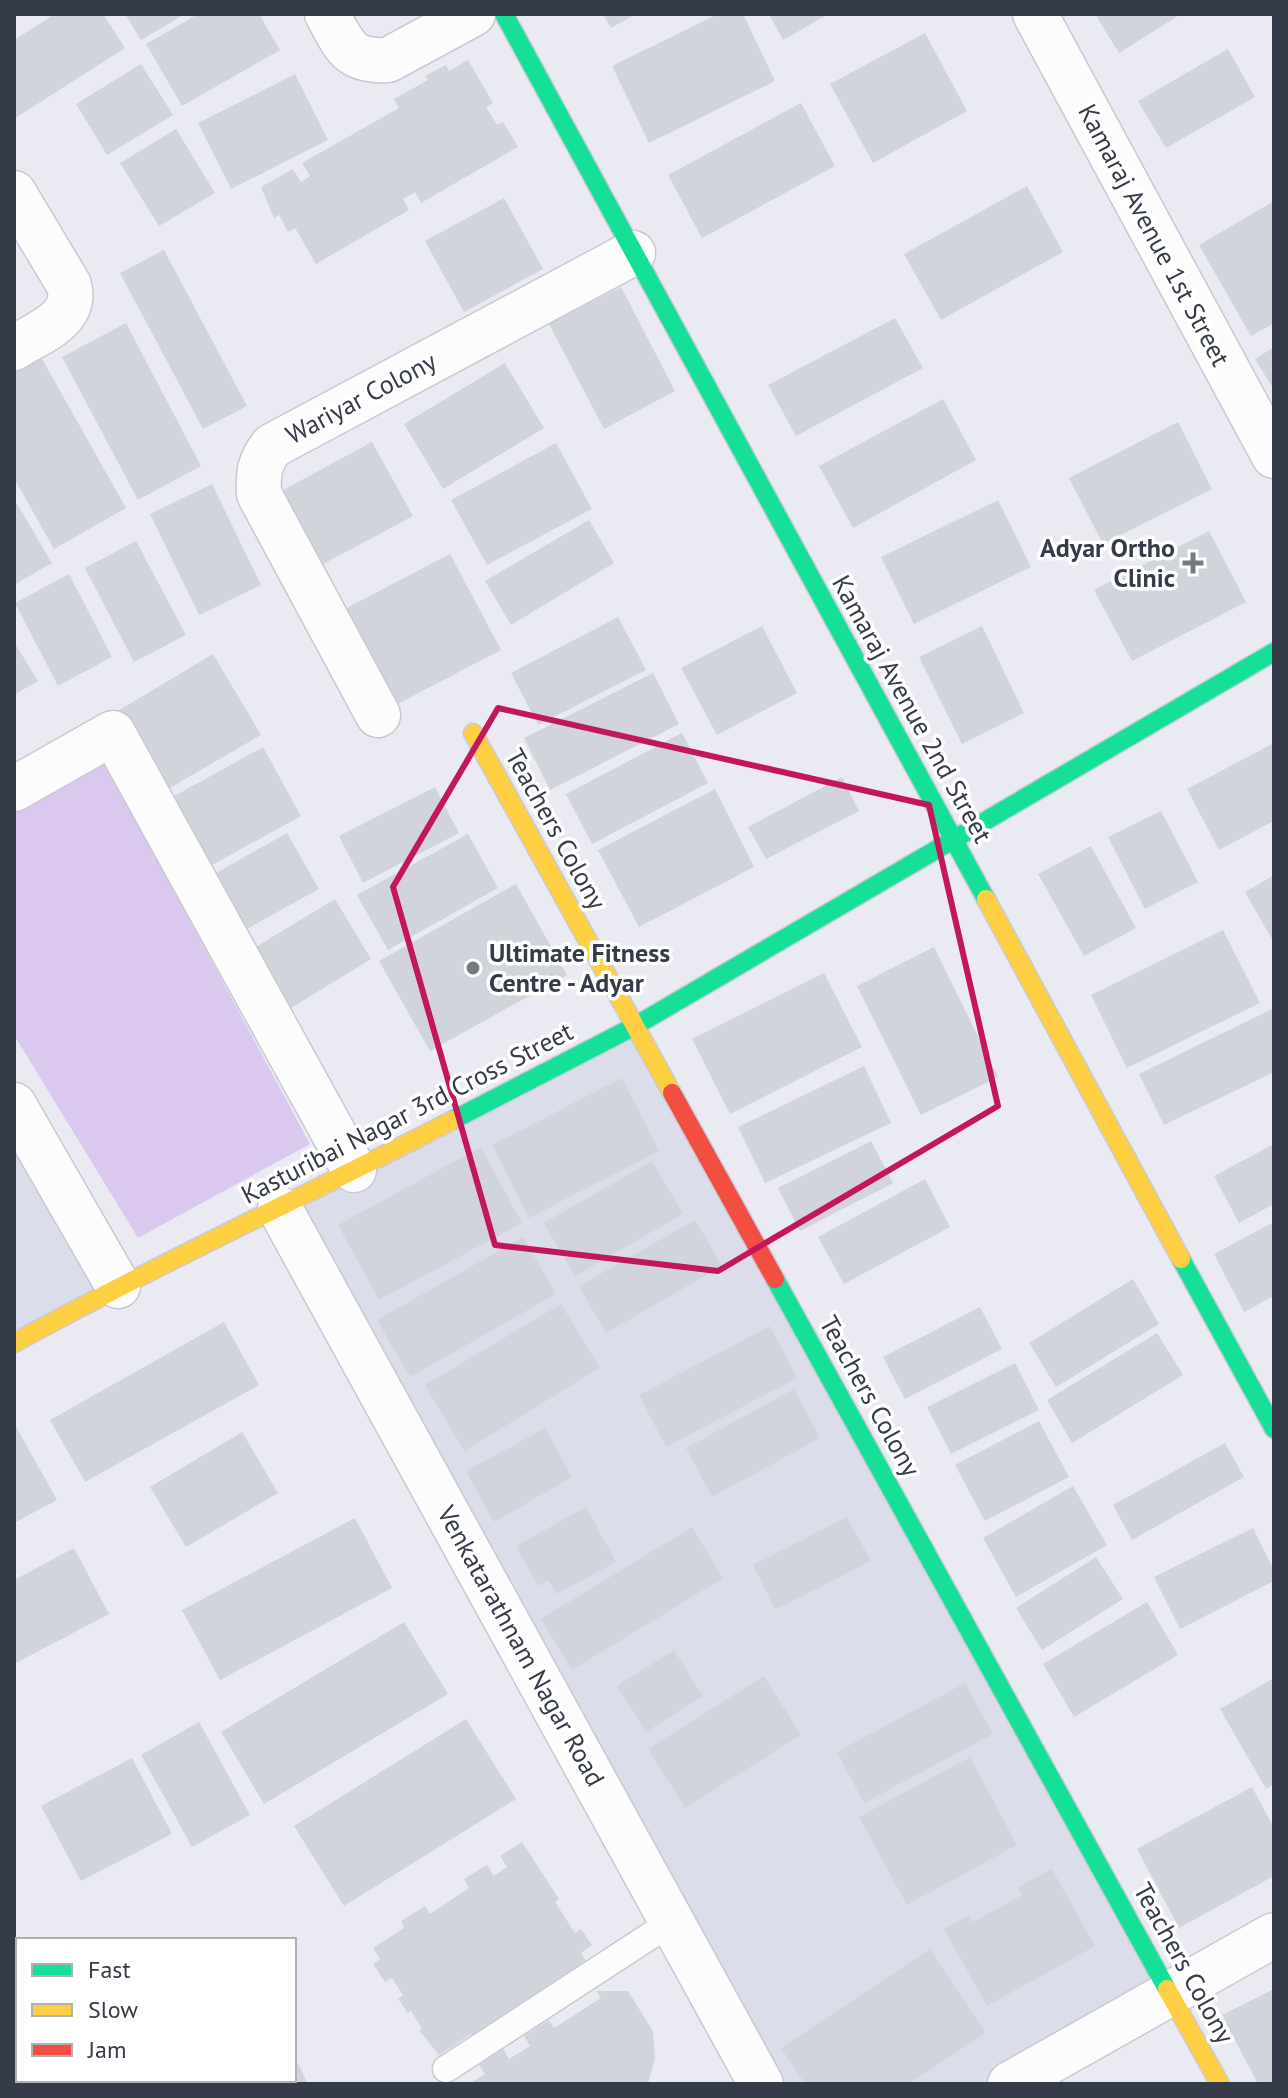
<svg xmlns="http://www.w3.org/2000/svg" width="1288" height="2098" font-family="'PT Sans',sans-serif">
<rect width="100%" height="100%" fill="#eaebf2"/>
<!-- residential -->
<g fill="#dbdeea">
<polygon points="635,1026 1176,2014 1042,2084 763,2084 282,1213"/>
<polygon points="14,1133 110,1289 14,1342"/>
</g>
<!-- commercial -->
<polygon fill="#dbe4f6" points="14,1954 18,1961 18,2080 81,2080 83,2084 14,2084"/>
<!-- green -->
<polygon fill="#dbc8ef" points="103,759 310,1144 138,1238 14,1035 14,809"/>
<!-- building -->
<g fill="#d2d4db">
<polygon points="55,14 103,14 125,48 14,119 14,40"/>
<polygon points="125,14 185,14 141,40"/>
<polygon points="198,14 259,14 280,50 182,106 146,44"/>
<polygon points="603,14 636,14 611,28"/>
<polygon points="718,14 743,14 775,81 649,143 612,66"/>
<polygon points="769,14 829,14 783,40"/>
<polygon points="1095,14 1181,14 1119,53"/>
<polygon points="925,33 967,111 873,163 830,84"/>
<polygon points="1228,49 1255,97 1166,148 1138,101"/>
<polygon points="468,60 493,103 486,107 497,125 503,122 518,147 421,203 415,192 403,199 409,210 316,264 295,228 288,232 279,215 274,218 261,187 293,169 301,182 310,176 302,163 399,108 394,99 428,80 425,76 446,65 449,71"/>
<polygon points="141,64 173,115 107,155 76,104"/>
<polygon points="295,74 328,140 231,189 198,123"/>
<polygon points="801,103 835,166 702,238 668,175"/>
<polygon points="176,129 215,193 159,226 120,163"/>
<polygon points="1027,186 1063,252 941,320 904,254"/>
<polygon points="504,198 543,269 464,312 425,241"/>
<polygon points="1274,201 1274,323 1251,336 1199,245"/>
<polygon points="164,250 247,406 203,429 120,273"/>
<polygon points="621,287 675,391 604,429 549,324"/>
<polygon points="895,318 923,368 796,436 768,385"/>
<polygon points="126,323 201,466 138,500 62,357"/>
<polygon points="1274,347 1274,390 1255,359"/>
<polygon points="37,350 126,508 54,549 14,478 14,363"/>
<polygon points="505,363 544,428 443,489 404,424"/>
<polygon points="943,399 976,460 853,528 819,466"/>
<polygon points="1178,422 1212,489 1103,544 1069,478"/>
<polygon points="372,442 413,516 314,569 274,495"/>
<polygon points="556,443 592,509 487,565 451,500"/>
<polygon points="212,484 261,585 199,615 150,514"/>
<polygon points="14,499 52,563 14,585"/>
<polygon points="998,500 1031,567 914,624 881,557"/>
<polygon points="589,520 614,563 511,625 485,581"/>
<polygon points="1209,531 1246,602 1132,661 1094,590"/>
<polygon points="136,541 186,635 134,662 85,568"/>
<polygon points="450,554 501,650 388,709 337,613"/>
<polygon points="69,574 112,657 58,686 15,603"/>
<polygon points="618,617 646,670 538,725 511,673"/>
<polygon points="762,626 797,693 717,735 681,668"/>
<polygon points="982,626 1024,713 962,744 919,657"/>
<polygon points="14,642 38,681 14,695"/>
<polygon points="213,654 261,735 163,792 116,712"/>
<polygon points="653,673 679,724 550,790 524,738"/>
<polygon points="682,733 708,783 592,844 566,794"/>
<polygon points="1274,743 1274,821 1219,850 1187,789"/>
<polygon points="263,747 301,816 196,874 158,805"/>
<polygon points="842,777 859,811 766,859 748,827"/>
<polygon points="435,787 459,833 363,883 339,836"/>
<polygon points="715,789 754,867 639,927 598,850"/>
<polygon points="1161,811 1198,882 1145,909 1108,837"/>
<polygon points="287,833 319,889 245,930 214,874"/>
<polygon points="468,834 498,888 388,950 357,895"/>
<polygon points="1091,846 1136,928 1084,956 1038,874"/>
<polygon points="1274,875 1274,943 1245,892"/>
<polygon points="516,884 567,975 430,1051 379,961"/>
<polygon points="335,899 371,959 291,1008 254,948"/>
<polygon points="1223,930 1260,1003 1127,1068 1091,995"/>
<polygon points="934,947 998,1077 921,1115 857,986"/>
<polygon points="824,973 862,1047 730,1114 692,1039"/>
<polygon points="1274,1008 1274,1072 1164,1125 1139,1074"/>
<polygon points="864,1066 891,1123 765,1183 738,1127"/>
<polygon points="622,1078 659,1151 529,1218 492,1145"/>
<polygon points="871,1141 893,1183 800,1231 778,1188"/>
<polygon points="1274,1144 1274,1204 1239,1223 1214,1176"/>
<polygon points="481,1147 522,1223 379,1300 338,1225"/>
<polygon points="652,1161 683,1214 575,1276 544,1223"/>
<polygon points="925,1179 950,1227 844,1284 818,1237"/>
<polygon points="695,1220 722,1266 606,1333 579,1286"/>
<polygon points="1274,1222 1274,1296 1244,1312 1214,1254"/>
<polygon points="523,1237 556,1294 410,1377 377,1320"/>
<polygon points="1133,1279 1159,1324 1056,1387 1029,1343"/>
<polygon points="561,1304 600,1368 464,1451 425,1385"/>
<polygon points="980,1307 1002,1349 905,1399 883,1357"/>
<polygon points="224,1322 259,1385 85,1482 50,1420"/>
<polygon points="770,1326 797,1378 666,1447 639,1395"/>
<polygon points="1157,1333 1183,1375 1072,1443 1047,1400"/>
<polygon points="1015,1363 1039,1410 951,1454 927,1407"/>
<polygon points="794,1389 820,1438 712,1497 686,1448"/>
<polygon points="1039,1421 1069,1477 985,1521 955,1465"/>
<polygon points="14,1423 57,1500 14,1523"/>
<polygon points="545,1428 572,1477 494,1522 466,1471"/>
<polygon points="242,1432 278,1493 186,1547 150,1487"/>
<polygon points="1225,1443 1244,1477 1132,1540 1113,1505"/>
<polygon points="1073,1486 1107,1545 1016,1597 983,1538"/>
<polygon points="586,1507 616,1562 556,1594 548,1580 538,1586 516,1546"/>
<polygon points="847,1517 871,1561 775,1610 753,1565"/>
<polygon points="355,1518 392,1588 220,1680 182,1610"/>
<polygon points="692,1527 723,1578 572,1670 541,1619"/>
<polygon points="1253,1528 1274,1570 1274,1581 1180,1629 1154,1577"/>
<polygon points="74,1548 109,1614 14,1664 14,1580"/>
<polygon points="1096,1557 1123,1599 1042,1650 1016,1608"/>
<polygon points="1147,1602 1178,1655 1074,1717 1043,1664"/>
<polygon points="404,1622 448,1694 264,1804 221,1732"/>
<polygon points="674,1650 703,1696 646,1732 617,1686"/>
<polygon points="764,1676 801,1735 685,1808 648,1749"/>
<polygon points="1274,1678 1274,1784 1266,1789 1220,1709"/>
<polygon points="965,1683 993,1734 864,1803 837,1752"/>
<polygon points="466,1719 516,1799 344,1906 294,1826"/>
<polygon points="199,1722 250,1815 192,1847 141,1755"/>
<polygon points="970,1757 1017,1845 907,1905 859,1817"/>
<polygon points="132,1758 172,1834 81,1881 41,1806"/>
<polygon points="1252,1787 1274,1828 1274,1876 1179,1928 1137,1849"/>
<polygon points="522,1842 559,1899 555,1902 575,1933 581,1929 592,1945 581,1953 591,1969 477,2043 471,2034 439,2055 419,2030 422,2029 411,2011 408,2013 398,1999 403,1995 392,1978 385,1982 373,1964 380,1959 373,1948 404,1928 401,1921 425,1906 430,1914 469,1888 464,1879 487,1865 494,1876 507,1867 500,1856"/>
<polygon points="1052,1869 1095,1946 987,2006 944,1929 969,1915 973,1922 1022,1895 1018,1887"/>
<polygon points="930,1949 986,2033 908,2084 805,2084 781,2048"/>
<polygon points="1274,1989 1274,2084 1258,2084 1222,2015"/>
<polygon points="596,1991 628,1991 653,2031 655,2058 648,2084 469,2084 485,2074 478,2064 503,2049 509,2059 530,2046 524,2036 549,2020 554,2028 601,1998"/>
<polygon points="298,2063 308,2084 253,2084 262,2080 294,2080 294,2065"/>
<polygon points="158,2080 230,2080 222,2084 160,2084"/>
</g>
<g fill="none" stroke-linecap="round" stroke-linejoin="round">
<defs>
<polyline id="lane" points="446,2069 673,1921"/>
<g id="street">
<path d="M327,14c18,32 21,48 61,46l85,-46"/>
<polyline points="1035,14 1274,456"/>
<path d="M14,193l55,92c9,35 -30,47 -55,63"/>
<path d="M378,715l-119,-221c-1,-21 0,-31 13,-48l361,-193"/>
<polyline points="14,789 113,733 354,1170"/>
<polyline points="14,1105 118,1286"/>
<polyline points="280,1209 761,2084"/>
<polyline points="1010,2084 1274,1935"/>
</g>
<g id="fast">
<polyline points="504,14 986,899"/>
<polyline points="453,1120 635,1026 1274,652"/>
<polyline points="1181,1259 1274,1429"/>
<polyline points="775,1279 1167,1989"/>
<polyline points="14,1958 18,1965"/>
</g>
<g id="slow">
<polyline points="473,733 672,1093"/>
<polyline points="986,899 1181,1259"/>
<path d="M14,1343c144,-79 293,-148 439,-223"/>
<polyline points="1167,1989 1220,2084"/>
<polyline points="84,2080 86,2084"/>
</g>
<polyline id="jam" points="672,1093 775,1279"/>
</defs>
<!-- lane casing -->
<use href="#lane" stroke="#c7c9d0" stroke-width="29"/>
<!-- street casing -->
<use href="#street" stroke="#c7c9d0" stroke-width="47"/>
<!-- fast casing -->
<use href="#fast" stroke="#c7cbd9" stroke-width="21"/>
<!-- slow casing -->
<use href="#slow" stroke="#c7cbd9" stroke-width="21"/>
<!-- jam casing -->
<use href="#jam" stroke="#c7cbd9" stroke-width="21"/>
<!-- lane -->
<use href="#lane" stroke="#fcfcfd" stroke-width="26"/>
<!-- street -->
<use href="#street" stroke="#fcfcfd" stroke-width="44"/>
<!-- fast -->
<use href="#fast" stroke="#16e098" stroke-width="18"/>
<!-- slow -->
<use href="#slow" stroke="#ffcf43" stroke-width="18"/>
<!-- jam -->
<use href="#jam" stroke="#f24e42" stroke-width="18"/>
</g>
<!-- marked area -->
<path fill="none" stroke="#c2185b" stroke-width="6" stroke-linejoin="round" d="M498,708l431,97 69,301 -280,165 -223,-26 -102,-358z"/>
<!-- markers -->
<g fill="#747984" stroke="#fff" stroke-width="3">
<path d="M1189 551h8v8h8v8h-8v8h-8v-8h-8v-8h8z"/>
<circle cx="473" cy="968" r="8"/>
</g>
<g text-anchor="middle" stroke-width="7" stroke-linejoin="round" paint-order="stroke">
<!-- street labels -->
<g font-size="26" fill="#353b48" stroke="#fff">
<text transform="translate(1154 235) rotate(62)" y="9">Kamaraj Avenue 1st Street</text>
<text transform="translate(361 398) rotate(-28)" y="9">Wariyar Colony</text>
<text transform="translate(912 709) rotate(61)" y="9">Kamaraj Avenue 2nd Street</text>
<text transform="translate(556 829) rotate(61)" y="9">Teachers Colony</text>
<text transform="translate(407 1113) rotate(-27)" y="9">Kasturibai Nagar 3rd Cross Street</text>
<text transform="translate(870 1396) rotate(61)" y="9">Teachers Colony</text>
<text transform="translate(521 1646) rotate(61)" y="9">Venkatarathnam Nagar Road</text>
<text transform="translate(1184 1963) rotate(61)" y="9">Teachers Colony</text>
</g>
<!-- poi labels -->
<g font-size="26" font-weight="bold" fill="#353b48" stroke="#fff" text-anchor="end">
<text x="1175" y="557">Adyar Ortho<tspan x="1175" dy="30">Clinic</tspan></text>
<text x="489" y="962" text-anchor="start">Ultimate Fitness<tspan x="489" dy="30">Centre - Adyar</tspan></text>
</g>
</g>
<!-- border -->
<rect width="1288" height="2098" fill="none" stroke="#353b48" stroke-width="32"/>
<!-- legend -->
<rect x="16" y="1938" width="280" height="144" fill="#ffffff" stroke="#aeb1b6" stroke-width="2"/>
<rect x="32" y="1964" width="40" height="12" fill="#16e098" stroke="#aeb1b6" stroke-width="2"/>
<text x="88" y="1978" font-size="24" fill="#353b48">Fast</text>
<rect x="32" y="2004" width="40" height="12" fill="#ffcf43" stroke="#aeb1b6" stroke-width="2"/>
<text x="88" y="2018" font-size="24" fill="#353b48">Slow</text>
<rect x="32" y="2044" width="40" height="12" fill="#f24e42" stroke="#aeb1b6" stroke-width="2"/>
<text x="88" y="2058" font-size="24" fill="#353b48">Jam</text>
</svg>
